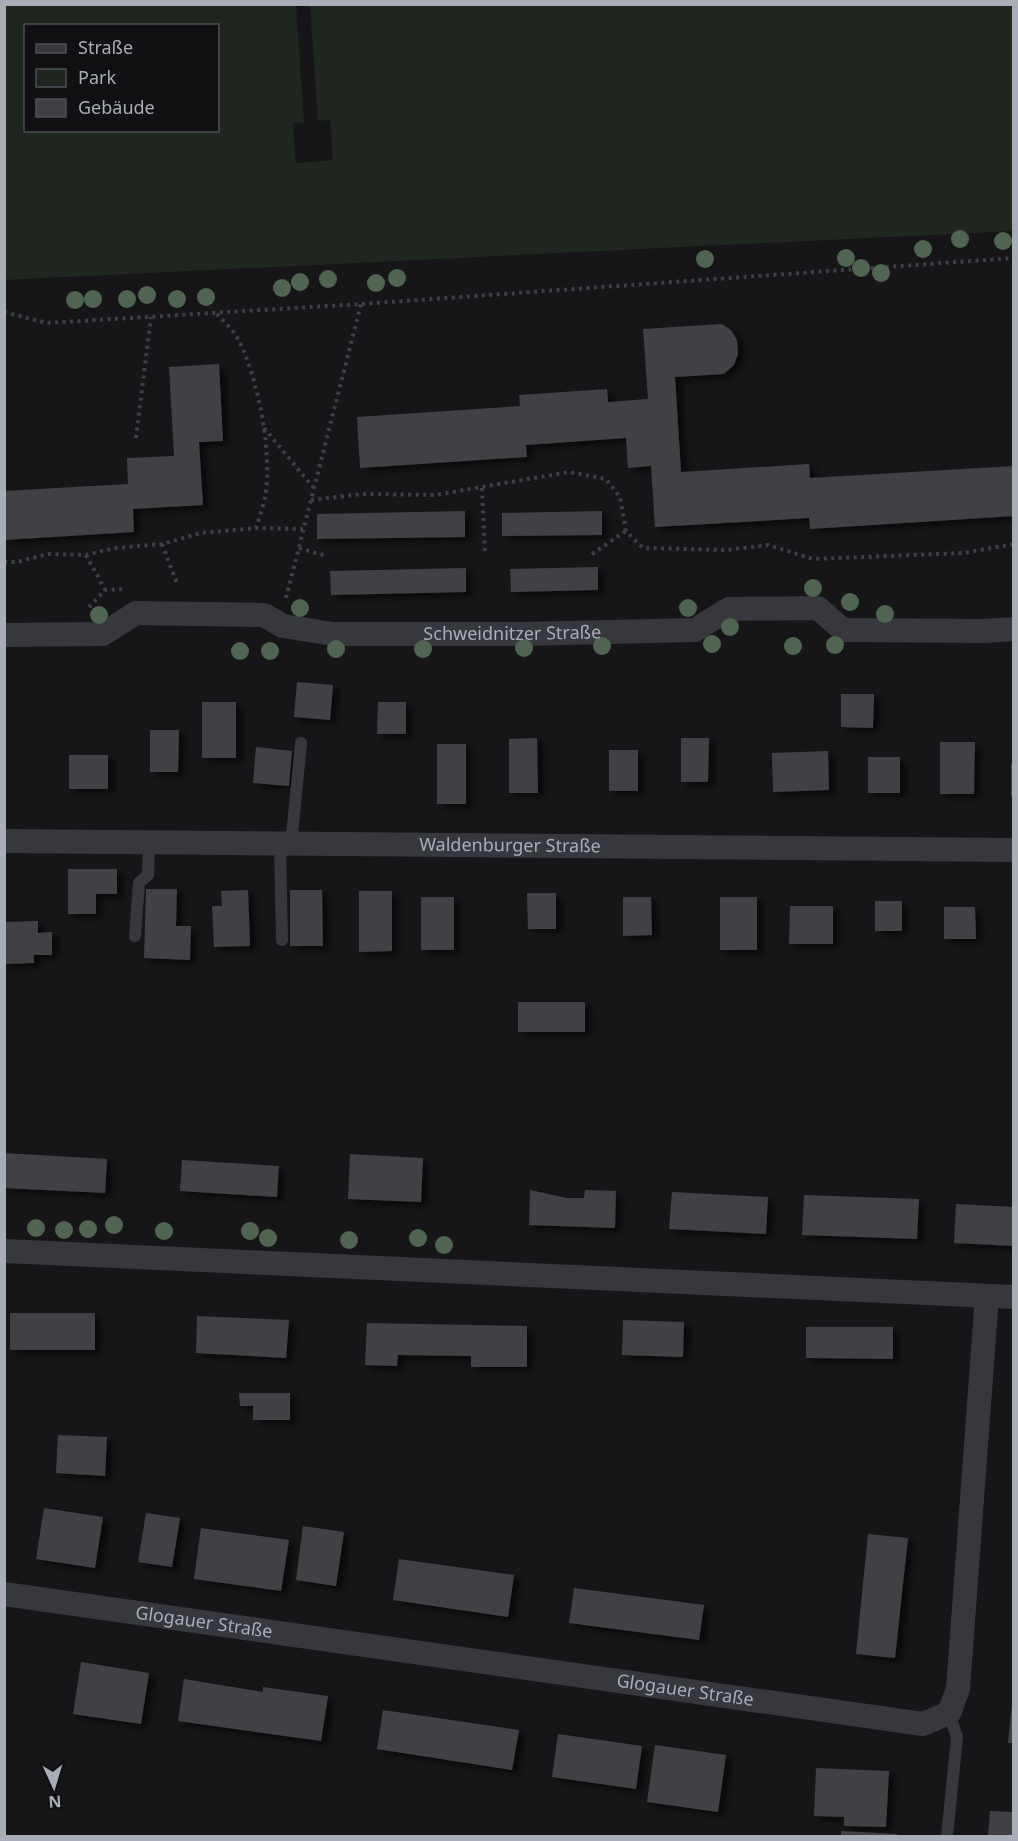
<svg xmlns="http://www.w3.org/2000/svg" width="1018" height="1841" font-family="'Noto Sans',sans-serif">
<defs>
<filter id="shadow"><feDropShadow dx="6" dy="4" stdDeviation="3" flood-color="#0009"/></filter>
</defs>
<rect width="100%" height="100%" fill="#161618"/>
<!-- green -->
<path fill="#1e261f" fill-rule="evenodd" d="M4,5h292l8,117 -11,1 3,40 37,-3 -3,-40 -12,1 -8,-116h703v226l-1008,49zM26,26h192v104h-192z"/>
<!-- building -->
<g fill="#404145" filter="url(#shadow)">
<polygon points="722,324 731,330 737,340 738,354 734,365 724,374 675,377 681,472 809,464 810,478 1014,466 1014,516 810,529 809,518 655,527 651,466 628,468 626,438 526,445 527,457 360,468 357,417 520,406 519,395 607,389 608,402 648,399 643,329"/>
<polygon points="219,364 223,441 199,442 203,505 133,509 134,532 4,540 4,491 128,484 127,458 174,456 169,367"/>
<polygon points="465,511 465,537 317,539 317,514"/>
<polygon points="602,511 602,535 502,536 502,513"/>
<polygon points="598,567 598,590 511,592 510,569"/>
<polygon points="466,568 466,592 331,595 330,571"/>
<polygon points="297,682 333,685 330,720 294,717"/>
<polygon points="841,694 874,694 873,728 841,727"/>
<rect x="202" y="702" width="34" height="56"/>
<polygon points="378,702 406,702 406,734 377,734"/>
<polygon points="150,730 179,730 178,772 150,772"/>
<polygon points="537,738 538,793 509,793 509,739"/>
<polygon points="681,738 709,738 708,782 681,782"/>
<polygon points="940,742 975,742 974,794 940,794"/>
<rect x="437" y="744" width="29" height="60"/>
<polygon points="256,747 292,751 289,786 253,783"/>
<rect x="609" y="750" width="29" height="41"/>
<polygon points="828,751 829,790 773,792 772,753"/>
<rect x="69" y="755" width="39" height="34"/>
<rect x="868" y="757" width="32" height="36"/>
<rect x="1011" y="764" width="3" height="32"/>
<polygon points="68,869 117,869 117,894 96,894 96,914 68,914"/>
<polygon points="146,889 177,889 176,926 191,926 190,960 144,958"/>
<polygon points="248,890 250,946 214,947 212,906 222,906 221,891"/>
<polygon points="290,890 322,890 323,946 290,946"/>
<polygon points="359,891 392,891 392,951 359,952"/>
<polygon points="527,893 556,893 556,929 528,929"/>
<rect x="421" y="897" width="33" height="53"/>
<polygon points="623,897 651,897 652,935 623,936"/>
<rect x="720" y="897" width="37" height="53"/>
<rect x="875" y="901" width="27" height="30"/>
<polygon points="790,906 833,906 833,944 789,944"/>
<polygon points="944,907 975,907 976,939 944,939"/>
<polygon points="38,921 38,933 52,932 52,955 34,955 34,963 4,964 4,922"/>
<rect x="518" y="1002" width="67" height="30"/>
<polygon points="4,1153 107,1159 105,1193 4,1188"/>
<polygon points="350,1154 423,1158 421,1202 348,1199"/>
<polygon points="182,1160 279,1166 277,1197 180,1191"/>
<polygon points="530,1190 567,1198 584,1198 585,1190 616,1191 615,1228 529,1225"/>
<polygon points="672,1192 768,1197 766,1234 669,1229"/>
<polygon points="804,1195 919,1199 917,1239 802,1235"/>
<polygon points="956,1204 1014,1207 1014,1246 954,1243"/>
<rect x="10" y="1313" width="85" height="37"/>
<polygon points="197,1316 289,1320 286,1358 196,1353"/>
<polygon points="623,1320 684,1322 683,1357 622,1355"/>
<polygon points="367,1323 527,1326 527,1367 471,1367 471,1356 398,1355 397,1366 365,1365"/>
<polygon points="806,1327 893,1327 893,1359 806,1358"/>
<polygon points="239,1393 290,1393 290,1420 253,1420 253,1406 240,1406"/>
<polygon points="58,1435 107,1437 105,1476 56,1473"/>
<polygon points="44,1508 103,1517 95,1568 36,1559"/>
<polygon points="146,1513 180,1518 172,1567 138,1562"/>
<polygon points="303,1526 344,1532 336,1586 296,1580"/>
<polygon points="201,1528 289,1540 281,1591 194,1579"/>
<polygon points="868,1534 908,1538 895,1658 856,1654"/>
<polygon points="399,1559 514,1575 508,1617 393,1600"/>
<polygon points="574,1588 704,1605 699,1640 569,1623"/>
<polygon points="81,1662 149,1673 141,1724 73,1714"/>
<polygon points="184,1679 263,1692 263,1687 328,1696 321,1741 178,1721"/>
<polygon points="1012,1704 1014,1704 1014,1743 1008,1743"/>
<polygon points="383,1710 519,1730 512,1770 377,1749"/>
<polygon points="558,1734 642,1746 636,1789 552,1777"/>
<polygon points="655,1745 726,1755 718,1812 647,1802"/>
<polygon points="816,1768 889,1771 886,1827 844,1826 844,1817 814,1816"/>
<polygon points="990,1811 1014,1812 1014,1836 988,1836"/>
<polygon points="841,1831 897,1834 897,1836 841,1836"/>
</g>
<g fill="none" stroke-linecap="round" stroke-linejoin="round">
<!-- path -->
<g stroke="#3d3f44" stroke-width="4" stroke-dasharray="3 4.5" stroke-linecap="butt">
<polyline points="4,312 47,323 361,304 1014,258"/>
<path d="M217,314c7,7 16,16 21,25 20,38 35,115 27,158 -2,10 -6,21 -9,31"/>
<polyline points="264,428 313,487"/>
<polyline points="136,438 151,317"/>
<polyline points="482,488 485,553"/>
<polyline points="311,500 363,494 435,495 569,472 606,479 620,497 626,531 643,548 726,550 768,545 813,559 963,553 1014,544"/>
<polyline points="162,544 178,586"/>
<polyline points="299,548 326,556"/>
<polyline points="592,554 626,531"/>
<polyline points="86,555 105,590"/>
<polyline points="4,562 17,562 48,554 86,555 115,548 162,544 201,533 256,528 303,529"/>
<polyline points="286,598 361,304"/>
<polyline points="89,607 105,590 122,589"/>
</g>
<!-- service -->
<g stroke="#37383d" stroke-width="12">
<polyline points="280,844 282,940"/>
<polyline points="291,845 301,743"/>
<polyline points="135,936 139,883 148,875 149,843"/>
<polyline points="947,1836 957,1737 949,1713"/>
</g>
<!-- minor -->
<g stroke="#37383d" stroke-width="24">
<path id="s1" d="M4,635l99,-1 33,-21 128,2 19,11 50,8h189l173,-4 34,-21 89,-1 25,22 142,1 29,-2"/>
<path id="s2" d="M4,841l1010,9"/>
<polyline points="4,1251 1014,1297"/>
<path id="s3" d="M4,1594l919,130 26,-11 9,-24 29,-393"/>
</g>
</g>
<!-- trees -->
<g fill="#506452">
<circle cx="960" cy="239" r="9"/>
<circle cx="1003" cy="241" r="9"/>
<circle cx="923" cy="249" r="9"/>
<circle cx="846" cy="258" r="9"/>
<circle cx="705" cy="259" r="9"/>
<circle cx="861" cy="268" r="9"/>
<circle cx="881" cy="273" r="9"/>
<circle cx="397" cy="278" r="9"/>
<circle cx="328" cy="279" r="9"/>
<circle cx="300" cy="282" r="9"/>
<circle cx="376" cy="283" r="9"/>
<circle cx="282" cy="288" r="9"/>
<circle cx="147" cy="295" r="9"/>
<circle cx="206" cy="297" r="9"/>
<circle cx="93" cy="299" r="9"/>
<circle cx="127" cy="299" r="9"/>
<circle cx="177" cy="299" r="9"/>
<circle cx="75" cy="300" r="9"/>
<circle cx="813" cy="588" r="9"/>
<circle cx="850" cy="602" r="9"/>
<circle cx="300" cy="608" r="9"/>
<circle cx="688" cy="608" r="9"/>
<circle cx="885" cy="614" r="9"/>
<circle cx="99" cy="615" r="9"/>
<circle cx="730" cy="627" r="9"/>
<circle cx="712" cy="644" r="9"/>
<circle cx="835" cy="645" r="9"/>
<circle cx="602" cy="646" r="9"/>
<circle cx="793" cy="646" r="9"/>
<circle cx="524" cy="648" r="9"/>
<circle cx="336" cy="649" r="9"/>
<circle cx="423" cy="649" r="9"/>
<circle cx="240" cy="651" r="9"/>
<circle cx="270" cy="651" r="9"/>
<circle cx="114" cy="1225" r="9"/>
<circle cx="36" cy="1228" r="9"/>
<circle cx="88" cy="1229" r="9"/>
<circle cx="64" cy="1230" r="9"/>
<circle cx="164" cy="1231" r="9"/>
<circle cx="250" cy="1231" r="9"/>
<circle cx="268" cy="1238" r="9"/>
<circle cx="418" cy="1238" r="9"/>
<circle cx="349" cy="1240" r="9"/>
<circle cx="444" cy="1245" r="9"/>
</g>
<g text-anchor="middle" stroke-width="4.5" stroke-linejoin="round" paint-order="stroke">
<!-- street labels -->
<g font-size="18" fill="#a8adb8" stroke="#111113">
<text dy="6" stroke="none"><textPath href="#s1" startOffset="518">Schweidnitzer Straße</textPath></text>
<text dy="6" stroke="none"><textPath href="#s2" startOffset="506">Waldenburger Straße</textPath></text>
<text dy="6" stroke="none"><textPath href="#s3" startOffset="202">Glogauer Straße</textPath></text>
<text dy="6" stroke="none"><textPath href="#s3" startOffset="688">Glogauer Straße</textPath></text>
</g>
</g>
<!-- border -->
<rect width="1018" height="1841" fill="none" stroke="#a8adb8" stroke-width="12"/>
<!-- legend -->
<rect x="24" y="24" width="195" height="108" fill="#111113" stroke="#4d4f55" stroke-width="1.5"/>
<rect x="36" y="44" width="30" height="9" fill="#37383d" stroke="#4d4f55" stroke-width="1.5"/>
<text x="78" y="54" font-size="18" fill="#a8adb8">Straße</text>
<rect x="36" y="69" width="30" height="18" fill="#1e261f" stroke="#4d4f55" stroke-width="1.5"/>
<text x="78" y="84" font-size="18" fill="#a8adb8">Park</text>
<rect x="36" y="99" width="30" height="18" fill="#404145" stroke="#4d4f55" stroke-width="1.5"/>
<text x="78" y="114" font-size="18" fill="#a8adb8">Gebäude</text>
<!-- north arrow -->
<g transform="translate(54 1787) rotate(176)" stroke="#111113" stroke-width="4.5" paint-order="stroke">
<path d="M0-4.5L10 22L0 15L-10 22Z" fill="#a8adb8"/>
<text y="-9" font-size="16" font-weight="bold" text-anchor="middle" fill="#a8adb8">N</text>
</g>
</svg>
